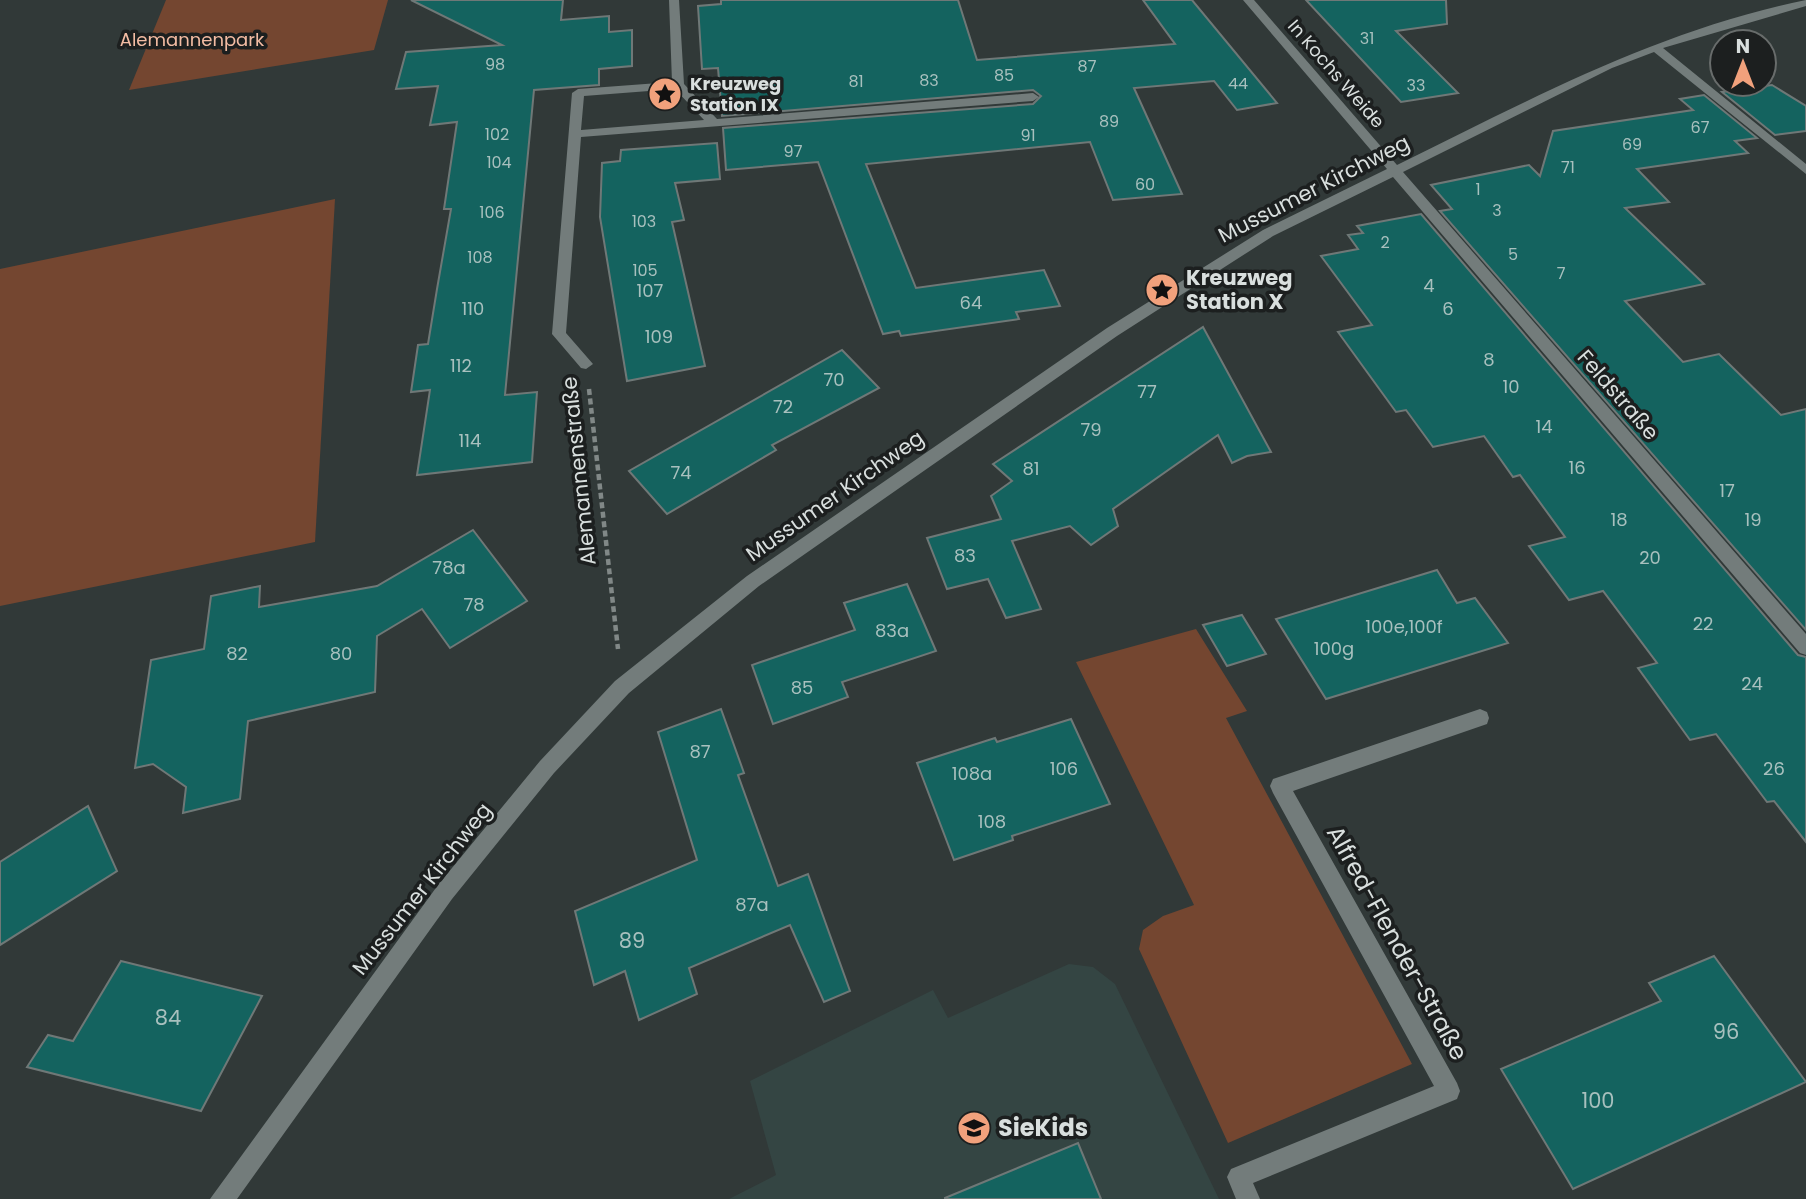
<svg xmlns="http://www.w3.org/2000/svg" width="1806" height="1199" font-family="Poppins,sans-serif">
<rect width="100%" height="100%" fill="#313938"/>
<!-- built -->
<polygon fill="#344543" points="1069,964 1093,967 1115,984 1219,1199 729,1199 776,1175 750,1081 933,990 948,1018"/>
<!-- green -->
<g fill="#744630">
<polygon points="166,0 388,0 374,50 129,90"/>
<polygon points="335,199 315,542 0,606 0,269"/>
<polygon points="1196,629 1247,711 1226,718 1412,1064 1228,1143 1139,949 1143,930 1163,916 1194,905 1076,662"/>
</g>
<!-- building -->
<g fill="#14635f" stroke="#6f7877" stroke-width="2">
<polygon points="411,0 563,0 561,20 609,16 609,32 632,30 632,66 599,69 599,85 534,90 505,395 537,392 532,462 417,475 430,390 411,392 418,345 428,344 437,289 451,209 444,209 457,122 430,125 438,86 396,89 406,52 502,45"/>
<polygon points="721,0 958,0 977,60 1175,44 1143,0 1192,0 1277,103 1237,110 1214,81 1134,88 1182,194 1113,200 1090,142 866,164 916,288 1044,270 1060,306 1016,312 1019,319 901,336 899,331 883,334 818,162 726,170 723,128 1033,104 1041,96 1033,90 722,116 718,68 702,69 698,6 721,4"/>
<polygon points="1306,0 1446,0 1447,24 1396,31 1458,93 1401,102"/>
<polygon points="1772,85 1806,106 1806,131 1775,135 1722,92"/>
<polygon points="1704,95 1757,138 1735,141 1748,153 1637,169 1669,202 1625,208 1704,284 1625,301 1683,362 1719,354 1781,415 1806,409 1806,630 1440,211 1452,209 1431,185 1529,165 1540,176 1553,131 1693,110 1680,99"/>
<polygon points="717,143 720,179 675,183 684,220 672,222 705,366 627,381 600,217 602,163 620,161 621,150"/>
<polygon points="1421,214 1798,655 1806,657 1806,842 1774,801 1767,802 1716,734 1690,740 1638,668 1657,663 1603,591 1569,600 1529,546 1565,537 1520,475 1513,477 1484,436 1433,447 1406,410 1396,412 1338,332 1372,325 1321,256 1358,249 1348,235 1363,233 1357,226"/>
<polygon points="1203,327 1271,452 1247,456 1232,463 1218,435 1113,509 1118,526 1091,545 1070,526 1012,541 1041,609 1006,618 988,579 947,589 927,538 1001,519 991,496 1012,481 993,464"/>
<polygon points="842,350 879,388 772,445 776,450 667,514 629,471"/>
<polygon points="473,530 527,601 450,648 422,609 377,636 375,692 248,721 240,799 183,813 186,787 153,764 135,768 151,660 204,649 211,596 260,586 259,607 377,586"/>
<polygon points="1437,570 1457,603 1475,598 1508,643 1326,699 1276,619"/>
<polygon points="907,584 936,651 842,682 848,697 773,724 752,665 855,630 844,603"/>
<polygon points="1242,615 1266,654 1227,666 1203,625"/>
<polygon points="721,709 744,773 738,775 778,886 808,874 850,991 824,1002 790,925 689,968 697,994 639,1020 625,971 594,985 575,911 697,860 658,732"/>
<polygon points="1071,719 1110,804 1012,836 1013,840 954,860 917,763 995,738 997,742"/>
<polygon points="88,806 117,871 0,945 0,862"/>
<polygon points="1714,956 1806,1082 1573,1189 1501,1069 1661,1001 1649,983"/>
<polygon points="121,961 262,996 201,1111 27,1067 48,1035 73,1041"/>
<polygon points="1078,1143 1101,1199 945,1199 945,1198"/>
</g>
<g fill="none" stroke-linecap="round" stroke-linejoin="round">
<!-- path -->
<polyline stroke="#818887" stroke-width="4.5" stroke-dasharray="6 3.5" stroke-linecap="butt" points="589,389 618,649"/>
<!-- minor -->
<g fill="#737c7b" fill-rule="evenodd">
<path d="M669,0h10l5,84 33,35 316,-26 6,4 -6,4 -452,36 -15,196 27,31 -7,5 -5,-1 -29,-34 20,-241 6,-4 94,-7zM675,89l29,31 -123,10 3,-34z"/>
<path d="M1243,0h11l143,165c134,-66 262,-135 409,-165v6l-143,42 143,116v10l-152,-122 -42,16 -209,104 403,462v21l-6,-2 -407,-476 -120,59 -156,100 -358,250 -130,107 -75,80 -102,126 -215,300h-27l228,-314 102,-124 75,-80 132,-105 360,-248 156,-98 124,-61z"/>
<polygon points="1480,709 1487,712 1489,718 1487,724 1293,791 1457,1083 1460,1091 1457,1099 1253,1183 1260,1199 1236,1199 1227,1177 1231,1169 1434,1086 1273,793 1270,786 1273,779"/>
</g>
</g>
<!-- icons -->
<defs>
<symbol id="sight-disc" viewBox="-11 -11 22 22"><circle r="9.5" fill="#f1a17c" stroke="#1c1f1f"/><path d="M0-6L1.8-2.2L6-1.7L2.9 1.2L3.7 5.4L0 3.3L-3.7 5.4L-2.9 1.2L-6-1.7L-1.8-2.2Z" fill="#111"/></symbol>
<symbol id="school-disc" viewBox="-11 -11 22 22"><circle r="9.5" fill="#f1a17c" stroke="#1c1f1f"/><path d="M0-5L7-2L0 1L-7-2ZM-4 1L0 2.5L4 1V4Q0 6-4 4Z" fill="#111"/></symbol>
</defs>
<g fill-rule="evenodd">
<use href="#sight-disc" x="646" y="75" width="38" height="38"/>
<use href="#sight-disc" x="1143" y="271" width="38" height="38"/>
<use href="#school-disc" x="955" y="1109" width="38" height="38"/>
</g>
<g text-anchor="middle" stroke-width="7" stroke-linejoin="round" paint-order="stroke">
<!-- far-number labels -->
<g font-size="16" fill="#a8c0be">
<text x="1367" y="44">31</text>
<text x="495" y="70">98</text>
<text x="1087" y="72">87</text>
<text x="1004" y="81">85</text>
<text x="929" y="86">83</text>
<text x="856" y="87">81</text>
<text x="1238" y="89">44</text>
<text x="1416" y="91">33</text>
<text x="1109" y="127">89</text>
<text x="1700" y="133">67</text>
<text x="497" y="140">102</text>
<text x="1028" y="141">91</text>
<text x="1632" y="150">69</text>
<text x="793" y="157">97</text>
<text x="499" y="168">104</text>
<text x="1568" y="173">71</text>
<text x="1145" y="190">60</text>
<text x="1478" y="195">1</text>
<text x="1497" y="216">3</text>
<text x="492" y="218">106</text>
<text x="644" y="227">103</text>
<text x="1385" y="248">2</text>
<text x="1513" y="260">5</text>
<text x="480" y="263">108</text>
<text x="645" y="276">105</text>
<text x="1561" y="279">7</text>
</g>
<!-- far-park labels -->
<g font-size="18" fill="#f3bca3" stroke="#1c1f1f">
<text x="192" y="46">Alemannenpark</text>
</g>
<!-- far-street labels -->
<g font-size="18" fill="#d9dfde" stroke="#1c1f1f">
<text transform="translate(1336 74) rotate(49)" y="6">In Kochs Weide</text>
</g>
<!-- far-poi labels -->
<g font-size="18" font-weight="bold" fill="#d9dfde" stroke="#1c1f1f" text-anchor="start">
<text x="690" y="90">Kreuzweg<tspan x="690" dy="21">Station IX</tspan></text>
</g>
<!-- number labels -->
<g font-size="18" fill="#a8c0be">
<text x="1429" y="292">4</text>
<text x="650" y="297">107</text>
<text x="971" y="309">64</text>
<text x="473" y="315">110</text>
<text x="1448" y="315">6</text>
<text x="659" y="343">109</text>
<text x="1489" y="366">8</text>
<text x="461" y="372">112</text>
<text x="834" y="386">70</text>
<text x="1511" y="393">10</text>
<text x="1147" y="398">77</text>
<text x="783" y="413">72</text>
<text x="1544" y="433">14</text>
<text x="1091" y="436">79</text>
<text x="470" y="447">114</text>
<text x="1577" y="474">16</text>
<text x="1031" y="475">81</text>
<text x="681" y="479">74</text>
<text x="1727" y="497">17</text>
<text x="1619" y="526">18</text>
<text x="1753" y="526">19</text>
<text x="965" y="562">83</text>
<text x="1650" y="564">20</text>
<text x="449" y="574">78a</text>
<text x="474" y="611">78</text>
<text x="1703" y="630">22</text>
<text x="1404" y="633">100e,100f</text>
<text x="892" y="637">83a</text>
<text x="1334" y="655">100g</text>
<text x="237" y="660">82</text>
<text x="341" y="660">80</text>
<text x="1752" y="690">24</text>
<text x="802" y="694">85</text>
<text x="700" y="758">87</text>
<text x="1064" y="775">106</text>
<text x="1774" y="775">26</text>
<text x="972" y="780">108a</text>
<text x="992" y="828">108</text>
<text x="752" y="911">87a</text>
</g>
<!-- street labels -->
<g font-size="21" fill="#d9dfde" stroke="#1c1f1f">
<text transform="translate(1314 189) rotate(-27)" y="7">Mussumer Kirchweg</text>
<text transform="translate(1618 395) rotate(49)" y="7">Feldstraße</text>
<text transform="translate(579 471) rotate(-96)" y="7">Alemannenstraße</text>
<text transform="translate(835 496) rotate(-35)" y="7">Mussumer Kirchweg</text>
<text transform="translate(422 889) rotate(-52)" y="7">Mussumer Kirchweg</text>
</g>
<!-- poi labels -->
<g font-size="21" font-weight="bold" fill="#d9dfde" stroke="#1c1f1f" text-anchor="start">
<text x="1186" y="285">Kreuzweg<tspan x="1186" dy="24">Station X</tspan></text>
</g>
<!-- near-number labels -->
<g font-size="21" fill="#a8c0be">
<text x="632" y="948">89</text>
<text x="168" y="1025">84</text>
<text x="1726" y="1039">96</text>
<text x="1598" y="1108">100</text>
</g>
<!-- near-street labels -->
<g font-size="24" fill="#d9dfde" stroke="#1c1f1f">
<text transform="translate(1397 943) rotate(61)" y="8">Alfred-Flender-Straße</text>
</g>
<!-- near-poi labels -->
<g font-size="24" font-weight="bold" fill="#d9dfde" stroke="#1c1f1f" text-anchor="start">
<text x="998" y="1136">SieKids</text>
</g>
</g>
<!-- north arrow -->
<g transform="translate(1743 63)"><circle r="33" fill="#1c1f1f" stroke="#686c6b" stroke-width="2"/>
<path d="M0-5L12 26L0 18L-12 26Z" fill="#f1a17c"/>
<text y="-10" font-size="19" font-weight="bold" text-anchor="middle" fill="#d9dfde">N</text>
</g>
</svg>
